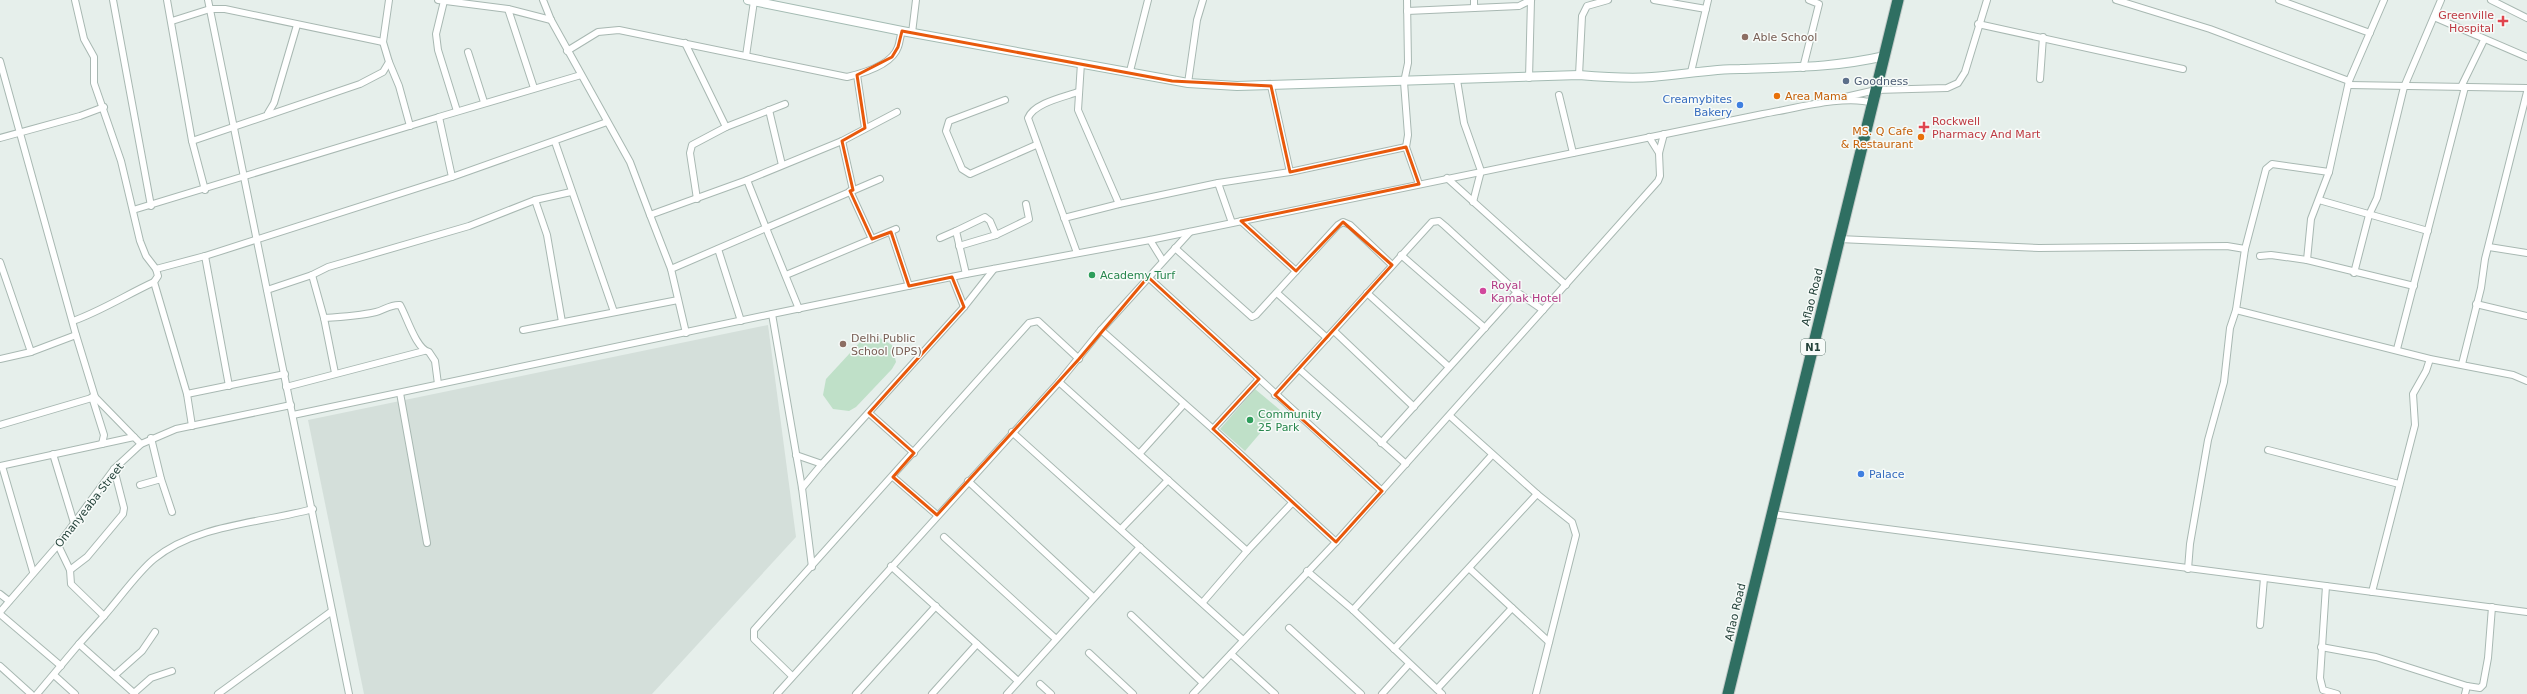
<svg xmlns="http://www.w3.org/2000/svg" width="2527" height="694" font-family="'DejaVu Sans',sans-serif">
<rect width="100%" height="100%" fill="#e6efeb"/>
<!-- built -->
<polygon fill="#d4dfda" points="768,325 796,537 652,694 364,694 308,420"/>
<!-- green -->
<g fill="#bfe0c8">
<polygon points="869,337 878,337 892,345 896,362 892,369 856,407 849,411 833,409 823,395 826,379 862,340"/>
<polygon points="1255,389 1280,410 1245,451 1220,429"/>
</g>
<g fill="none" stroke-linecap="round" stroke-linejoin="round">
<defs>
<g id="street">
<polyline points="75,0 84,39 94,57 94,83 121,161 140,241 146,256 156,269 158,276 154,282 187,394 192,426"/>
<polyline points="113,0 151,206"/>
<polyline points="167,0 192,141 205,190"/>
<polyline points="208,0 349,694"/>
<polyline points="438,0 508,9 551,20"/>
<polyline points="543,0 551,20 630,162 650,215"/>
<polyline points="1407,0 1408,63 1404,82 1408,135 1406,147 1419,184"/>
<polyline points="1654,0 1706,9"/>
<polyline points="2116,0 2210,29 2349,81"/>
<polyline points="2279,0 2370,33"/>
<polyline points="2491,0 2527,18"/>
<polyline points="444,1 436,34 438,50 457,111"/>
<polyline points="1474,8 1474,0"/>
<polyline points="508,9 534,88"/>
<polyline points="1407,11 1519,6 1531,0"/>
<polyline points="2434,17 2527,57"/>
<polyline points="172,21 210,9 225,9 383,42"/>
<polyline points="1978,24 2183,69"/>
<polyline points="912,33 916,0"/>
<polyline points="685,43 726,127"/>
<path d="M567,51l31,-19 21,-2 228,47c17,-4 45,-12 51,-30 2,-5 2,-11 4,-16"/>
<polyline points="468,52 484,102"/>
<polyline points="746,56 754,1"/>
<polyline points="0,61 76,335"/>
<polyline points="389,62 399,86 410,126"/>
<polyline points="1081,63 1078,110 1119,204"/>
<polyline points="1803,68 1819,4 1809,0"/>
<polyline points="1130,71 1148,0"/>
<polyline points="1691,72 1708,0"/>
<polyline points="857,75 865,128"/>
<polyline points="1579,75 1582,16 1587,6 1608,0"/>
<polyline points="1529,78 1531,0"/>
<polyline points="2040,79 2043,37"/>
<polyline points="1457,80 1464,123 1481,171 1473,202"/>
<polyline points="1188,83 1197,20 1203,0"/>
<polyline points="2349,85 2527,88"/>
<polyline points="1271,86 1290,172"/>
<polyline points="2461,87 2484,40"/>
<polyline points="1559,95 1573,153"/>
<polyline points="1841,98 1876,90 1947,88 1958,83 1965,72 1987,0"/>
<polyline points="1005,100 949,121 946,131 962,169 970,174 1036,145"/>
<polyline points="769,110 782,165"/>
<polyline points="268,113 274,103 297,25"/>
<polyline points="439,117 581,75"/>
<polyline points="1649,137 1659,153"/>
<polyline points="0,138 80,116 104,107"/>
<polyline points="192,141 360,84 383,72 389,62 383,42 389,0"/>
<polyline points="842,141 853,190"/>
<polyline points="555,142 614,312"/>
<polyline points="2329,172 2272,164 2266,169 2245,249 2236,310 2430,359 2513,375 2527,381"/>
<polyline points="452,177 607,122"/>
<polyline points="1447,178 1566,285"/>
<polyline points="850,191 872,239"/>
<polyline points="697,199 690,153 692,145 726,127 785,104"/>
<polyline points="535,200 547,235 562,322"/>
<polyline points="2319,200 2428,231"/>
<polyline points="133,210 439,117 452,177 205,256 156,269"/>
<polyline points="1064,218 1119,204 1218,183"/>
<polyline points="1241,221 1296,271"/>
<polyline points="1232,223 1218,183 1290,172 1406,147"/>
<polyline points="891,232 909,286"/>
<polyline points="940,238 956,231"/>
<polyline points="1839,239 2039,248 2227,246 2245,249"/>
<polyline points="1150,240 1163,261"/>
<polyline points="959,246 996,235"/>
<polyline points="2489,247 2527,253"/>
<polyline points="1175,248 1252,317 1256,315 1338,225 1343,222 1350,225 1392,265"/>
<polyline points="718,249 741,321"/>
<path d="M1077,253l-49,-135c6,-15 36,-21 50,-26"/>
<polyline points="1401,255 1485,328"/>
<polyline points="205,256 229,386"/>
<polyline points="2260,256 2271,255 2307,260 2414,286"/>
<polyline points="2307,260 2311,219 2329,172 2349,81 2384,0"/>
<polyline points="0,262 31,352"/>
<polyline points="671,269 650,215 747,180 842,141 897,112"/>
<polyline points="2354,273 2369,215 2377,198 2404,87 2441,0"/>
<polyline points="966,274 956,231 985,217 990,221 996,235 1029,219 1026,204"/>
<polyline points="312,275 324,318 335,373"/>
<polyline points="786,275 896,229"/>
<polyline points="952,277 964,307"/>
<polyline points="1148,277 1382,491"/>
<polyline points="267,290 312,275 328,267 469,226 535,200 571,192"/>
<polyline points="1277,293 1327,338"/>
<polyline points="1367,293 1449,367"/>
<polyline points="2476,304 2527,316"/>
<polyline points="799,309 766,228 880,179"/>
<polyline points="772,314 802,488 812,567"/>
<path d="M324,318c18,-1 35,-2 52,-6 8,-2 15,-8 24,-7 7,12 16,44 29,47l6,9 3,23"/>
<path d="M73,321c28,-10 53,-26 81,-39"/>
<polyline points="523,330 678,300"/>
<polyline points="1101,330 1213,429 1336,542"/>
<polyline points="1334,331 1414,407"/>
<polyline points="686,333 671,269 766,228 747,180"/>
<polyline points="2397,349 2465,87"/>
<polyline points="0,359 31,352 76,335 95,397"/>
<polyline points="2462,364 2481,288 2485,259 2527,92"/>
<polyline points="1299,369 1406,464"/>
<polyline points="1059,382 1247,551 1292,503"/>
<polyline points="286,387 424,351"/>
<polyline points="400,393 427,543"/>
<polyline points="187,394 285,374"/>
<polyline points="1275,395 1432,222 1439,221 1445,226 1517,292 1543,310"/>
<polyline points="92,397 104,435 102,444"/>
<polyline points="869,413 914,453"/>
<path d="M293,415l479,-101 194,-40 184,-34 613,-126c31,-5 81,-20 110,-11"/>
<polyline points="1450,416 1537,494 1572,522 1576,535 1536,694"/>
<polyline points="0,425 95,397 134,437"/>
<polyline points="1213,429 1259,379"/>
<polyline points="1012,432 1243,640"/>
<polyline points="151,438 161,479"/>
<polyline points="1381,443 1517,292"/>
<polyline points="2268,450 2399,484"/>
<polyline points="1140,453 1184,404"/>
<polyline points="53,454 74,523"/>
<polyline points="796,455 822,464 802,488"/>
<polyline points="822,464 964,307 994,269"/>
<polyline points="0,466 134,437 141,444"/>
<polyline points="2,466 33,572"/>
<polyline points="893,477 937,515"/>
<polyline points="968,481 1093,597"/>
<polyline points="140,485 161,479 172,512"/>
<polyline points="1772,514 2527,612"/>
<polyline points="1121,529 1168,480"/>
<polyline points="944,537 1056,639"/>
<polyline points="58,545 70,570 71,584 104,616 79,644"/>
<polyline points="891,566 1018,681"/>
<polyline points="1470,569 1549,642"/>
<polyline points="2188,569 2190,544 2208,440 2224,382 2230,328 2236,310"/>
<polyline points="70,570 87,557 123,514 124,508 114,469"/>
<polyline points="1307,571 1353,610 1442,694"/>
<polyline points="2326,586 2320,678 2323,690 2337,694"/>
<polyline points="2372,592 2415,425 2413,394 2426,371 2430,359"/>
<polyline points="0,594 9,601"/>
<polyline points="1203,602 1247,551"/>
<polyline points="1353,610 1492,455"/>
<polyline points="0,612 58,545 114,469 141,444 176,429 291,405"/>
<polyline points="0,614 61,666"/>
<polyline points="1131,615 1203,683"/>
<path d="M104,616c15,-17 34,-44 50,-57 43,-35 108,-36 159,-50"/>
<polyline points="2260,625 2264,578"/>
<polyline points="1289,628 1361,694"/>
<polyline points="2321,647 2376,657 2467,686 2480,688 2483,685 2488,658 2492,607"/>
<polyline points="1394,649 1537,494"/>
<polyline points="1089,653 1133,694"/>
<polyline points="1231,654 1275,694"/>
<polyline points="0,666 31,694"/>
<polyline points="54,675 75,694"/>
<polyline points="115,675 142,651 155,632"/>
<polyline points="792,676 754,639 754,630 1029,323 1038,321 1079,359"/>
<polyline points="1040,684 1051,694"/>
<polyline points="1437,689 1512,608"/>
<polyline points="134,693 151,678 172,671"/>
<polyline points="37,694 79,644 135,694"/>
<polyline points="218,694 332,611"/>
<polyline points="777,694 1059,382 1101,330 1190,232"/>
<polyline points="856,694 936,606"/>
<polyline points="932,694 977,644"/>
<polyline points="1007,694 1140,547"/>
<polyline points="1193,694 1336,542 1658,181 1660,176 1659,153 1664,134"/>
<polyline points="1382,694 1409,664"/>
<polyline points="2465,694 2467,686"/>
</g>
<path id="secondary" d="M748,0l154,31 286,52 49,3 342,-11c24,2 48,4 73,2 29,-2 58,-8 88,-8 53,-2 92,-1 145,-13"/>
<polyline id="highway" points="1728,694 1898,0"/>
</defs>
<!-- street casing -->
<use href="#street" stroke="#a8b8b2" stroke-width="8"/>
<!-- secondary casing -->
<use href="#secondary" stroke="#a4bbb3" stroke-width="10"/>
<!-- highway casing -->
<use href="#highway" stroke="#c2cac8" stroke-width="13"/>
<!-- street -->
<use href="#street" stroke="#fff" stroke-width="6"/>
<!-- secondary -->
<use href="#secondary" stroke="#fff" stroke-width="8"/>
<!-- highway -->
<use href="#highway" stroke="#2f6f62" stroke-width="11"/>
</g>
<!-- marked area -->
<path fill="none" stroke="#e8590c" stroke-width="3" stroke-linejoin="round" d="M902,31l270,50 99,5 19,86 116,-25 13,37 -178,37 55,50 47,-49 49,43 -117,130 107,96 -46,51 -123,-113 46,-50 -111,-102 -69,82 -142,156 -44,-38 21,-24 -45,-40 95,-106 -12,-30 -43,9 -18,-54 -19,7 -22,-48 3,-1 -11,-49 23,-13 -8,-53 35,-18 6,-10z"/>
<!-- markers -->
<g fill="#e0444e" stroke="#f7fbf9" stroke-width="1.5">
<path d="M2501 15h4v4h4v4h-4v4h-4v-4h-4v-4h4z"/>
<path d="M1922 121h4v4h4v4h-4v4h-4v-4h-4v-4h4z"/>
</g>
<g fill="#8d6e63" stroke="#f7fbf9" stroke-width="1.5">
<circle cx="1745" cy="37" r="4"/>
<circle cx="843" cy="344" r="4"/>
</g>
<circle fill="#5c6f8a" stroke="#f7fbf9" stroke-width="1.5" cx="1846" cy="81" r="4"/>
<g fill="#e8710a" stroke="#f7fbf9" stroke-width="1.5">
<circle cx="1777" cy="96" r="4"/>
<circle cx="1921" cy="137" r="4"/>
</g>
<g fill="#3f7fe0" stroke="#f7fbf9" stroke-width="1.5">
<circle cx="1740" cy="105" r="4"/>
<circle cx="1861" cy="474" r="4"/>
</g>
<g fill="#2e9e5b" stroke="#f7fbf9" stroke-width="1.5">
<circle cx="1092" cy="275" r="4"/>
<circle cx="1250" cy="420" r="4"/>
</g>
<circle fill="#d1479c" stroke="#f7fbf9" stroke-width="1.5" cx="1483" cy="291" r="4"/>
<g text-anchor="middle" stroke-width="3" stroke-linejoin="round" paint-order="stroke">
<!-- shield labels -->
<rect fill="#f7fbf9" stroke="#637a73" stroke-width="1" x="1801" y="339" width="24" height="16" rx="3"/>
<g font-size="10" font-weight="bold" fill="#24423a">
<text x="1813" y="351">N1</text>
</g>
<!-- health labels -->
<g font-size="11" fill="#be3a42" stroke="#f7fbf9" text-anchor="end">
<text x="2494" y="19">Greenville<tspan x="2494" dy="13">Hospital</tspan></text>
<text x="1932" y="125" text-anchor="start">Rockwell<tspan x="1932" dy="13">Pharmacy And Mart</tspan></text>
</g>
<!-- education labels -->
<g font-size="11" fill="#785e54" stroke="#f7fbf9" text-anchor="start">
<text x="1753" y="41">Able School</text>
<text x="851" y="342">Delhi Public<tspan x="851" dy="13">School (DPS)</tspan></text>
</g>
<!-- service labels -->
<g font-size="11" fill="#4e5e75" stroke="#f7fbf9" text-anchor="start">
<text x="1854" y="85">Goodness</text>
</g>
<!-- food labels -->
<g font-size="11" fill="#c56008" stroke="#f7fbf9" text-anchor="start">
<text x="1785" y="100">Area Mama</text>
<text x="1913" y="135" text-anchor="end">MS. Q Cafe<tspan x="1913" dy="13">&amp; Restaurant</tspan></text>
</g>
<!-- shop labels -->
<g font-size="11" fill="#366cbe" stroke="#f7fbf9" text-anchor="end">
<text x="1732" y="103">Creamybites<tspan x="1732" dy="13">Bakery</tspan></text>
<text x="1869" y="478" text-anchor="start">Palace</text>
</g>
<!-- leisure labels -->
<g font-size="11" fill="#27864d" stroke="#f7fbf9" text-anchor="start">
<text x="1100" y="279">Academy Turf</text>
<text x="1258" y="418">Community<tspan x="1258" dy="13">25 Park</tspan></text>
</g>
<!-- hotel labels -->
<g font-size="11" fill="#b23c85" stroke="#f7fbf9" text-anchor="start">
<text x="1491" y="289">Royal<tspan x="1491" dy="13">Kamak Hotel</tspan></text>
</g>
<!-- street labels -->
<g font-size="11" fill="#24423a" stroke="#f7fbf9">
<text transform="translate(1812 297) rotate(-76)" y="4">Aflao Road</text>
<text transform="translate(89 505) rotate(-52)" y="4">Omanyeaba Street</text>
<text transform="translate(1735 612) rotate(-77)" y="4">Aflao Road</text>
</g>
</g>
</svg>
